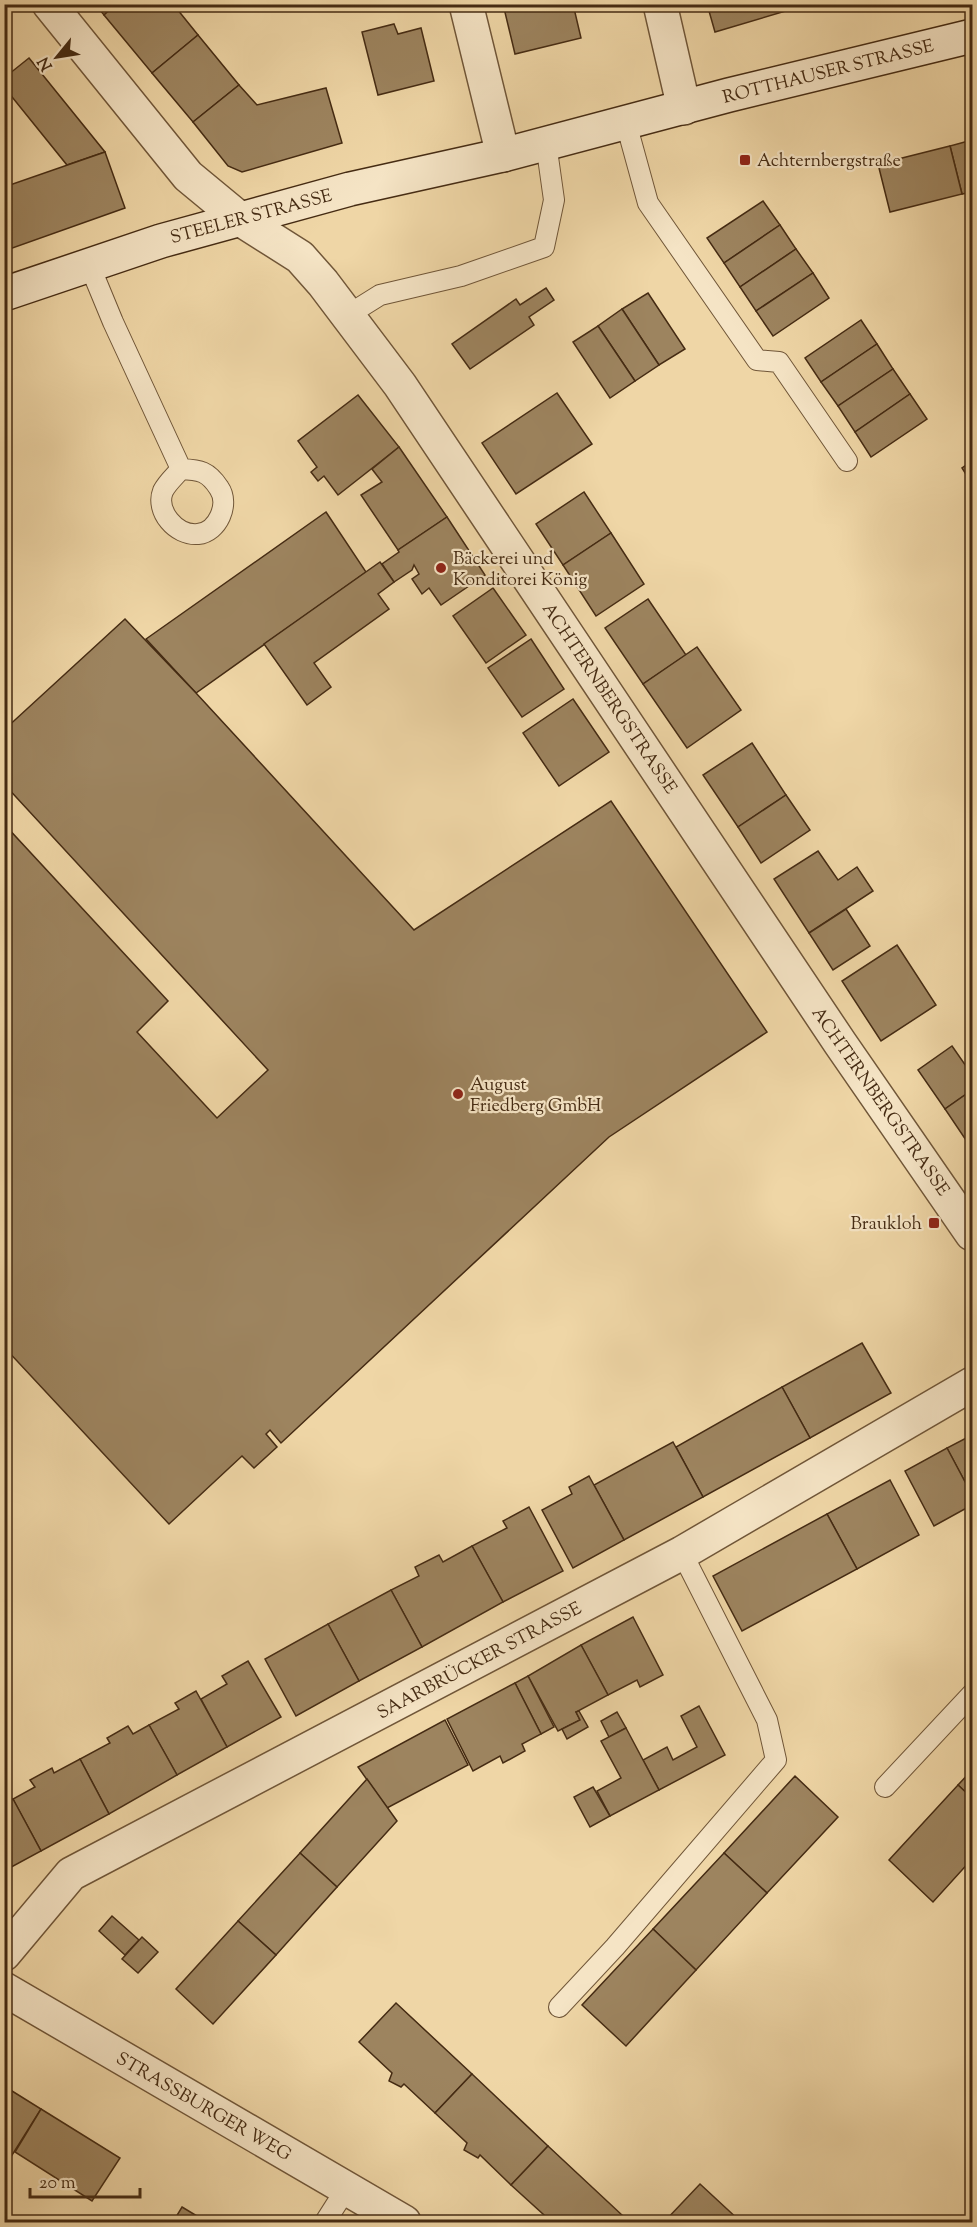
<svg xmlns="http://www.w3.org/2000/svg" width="977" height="2227" font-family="'Sorts Mill Goudy',serif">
<rect width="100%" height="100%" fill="#efd6a6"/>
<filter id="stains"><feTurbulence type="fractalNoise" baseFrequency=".00333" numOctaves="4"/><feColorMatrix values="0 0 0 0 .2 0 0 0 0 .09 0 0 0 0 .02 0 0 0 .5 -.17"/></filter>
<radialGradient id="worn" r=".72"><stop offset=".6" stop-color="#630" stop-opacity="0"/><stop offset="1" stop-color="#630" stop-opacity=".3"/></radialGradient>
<!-- building -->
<g fill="#9d845f" stroke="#452b13" stroke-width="1.5">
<polygon points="95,4 116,4 104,15"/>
<polygon points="116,4 173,4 198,35 152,73 104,15"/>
<polygon points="503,4 573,4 581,38 515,54"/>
<polygon points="707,4 787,4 789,10 715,32"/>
<polygon points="787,4 809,4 789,10"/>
<polygon points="394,24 398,34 421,28 434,81 378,95 362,32"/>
<polygon points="198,35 239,85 193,122 152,73"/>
<polygon points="29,58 105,152 67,165 4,87 4,78"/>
<polygon points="239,85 257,105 326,88 342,143 242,172 228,166 193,122"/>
<polygon points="972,140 972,192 962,194 950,146"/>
<polygon points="950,146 962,194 890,212 878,164"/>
<polygon points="105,152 125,208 4,251 4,187"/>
<polygon points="763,201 780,225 724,263 707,238"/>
<polygon points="780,225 796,249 740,287 724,263"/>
<polygon points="796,249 813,273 756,311 740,287"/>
<polygon points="813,273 829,298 773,336 756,311"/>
<polygon points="546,288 554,300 529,317 534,325 470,369 452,344 516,299 520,305"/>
<polygon points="648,293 685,349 659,365 622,309"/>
<polygon points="622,309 659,365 635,381 598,326"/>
<polygon points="861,320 877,344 821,382 805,358"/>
<polygon points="598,326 635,381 610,398 573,342"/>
<polygon points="877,344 893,369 838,406 821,382"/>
<polygon points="893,369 910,394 855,432 838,406"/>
<polygon points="557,393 592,444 516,494 482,443"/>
<polygon points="910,394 927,419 871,457 855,432"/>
<polygon points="358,395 399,447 338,495 324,476 318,481 311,472 317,467 298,441"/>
<polygon points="399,447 447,517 398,550 361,495 382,482 372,469"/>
<polygon points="972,461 972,484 962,468"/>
<polygon points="584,492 611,533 563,565 536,524"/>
<polygon points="326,512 366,572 196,693 146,639"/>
<polygon points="447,517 485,575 441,605 429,588 422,594 412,579 419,574 414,565 412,570 394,582 382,564 399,552 398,550"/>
<polygon points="611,533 644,584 596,616 563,565"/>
<polygon points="380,562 394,582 378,594 389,609 314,663 331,687 307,705 264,644"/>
<polygon points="493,588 526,635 486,663 453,616"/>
<polygon points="648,599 686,655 643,684 605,628"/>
<polygon points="125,619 196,693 414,930 611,801 767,1032 609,1137 281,1443 270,1430 266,1434 277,1447 254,1468 242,1456 169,1524 4,1347 4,824 168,1001 137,1032 217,1118 268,1070 4,784 4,730"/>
<polygon points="531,639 564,689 522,717 488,668"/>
<polygon points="697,647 741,710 687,748 643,684"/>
<polygon points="573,699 609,752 559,786 523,733"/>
<polygon points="752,743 786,795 738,827 703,775"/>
<polygon points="786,795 810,830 761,863 738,827"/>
<polygon points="818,851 838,880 857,867 873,891 809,933 774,879"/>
<polygon points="846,909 870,946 833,970 809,933"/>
<polygon points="897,945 936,1005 881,1041 842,981"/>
<polygon points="952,1046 968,1069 972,1066 972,1090 945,1109 918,1070"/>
<polygon points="972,1090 972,1149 945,1109"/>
<polygon points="862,1343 891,1393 810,1438 782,1387"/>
<polygon points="782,1387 810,1438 703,1497 676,1447"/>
<polygon points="972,1435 972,1495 947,1448"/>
<polygon points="673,1442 703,1497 624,1540 594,1485"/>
<polygon points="947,1448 972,1495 972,1505 934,1526 905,1471"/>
<polygon points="589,1476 624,1540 573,1568 542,1510 572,1494 569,1487"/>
<polygon points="890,1480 919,1535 857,1569 827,1514"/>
<polygon points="529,1507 563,1571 503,1602 472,1546 507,1528 503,1521"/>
<polygon points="827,1514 857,1569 742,1631 713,1576"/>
<polygon points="472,1546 503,1602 422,1647 391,1590 419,1576 415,1567 439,1555 443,1562"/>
<polygon points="391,1590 422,1647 359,1681 328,1624"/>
<polygon points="633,1617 663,1675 640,1687 637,1680 608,1695 581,1645"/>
<polygon points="328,1624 359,1681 296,1716 265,1659"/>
<polygon points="581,1645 608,1695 576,1712 580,1720 558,1731 528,1676"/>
<polygon points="248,1661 281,1717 227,1747 201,1699 227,1684 222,1676"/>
<polygon points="528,1676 554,1727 541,1734 515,1683"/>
<polygon points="515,1683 541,1734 522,1744 525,1751 503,1763 500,1756 473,1771 447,1719"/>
<polygon points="196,1691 227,1747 177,1775 149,1725 179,1709 175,1703"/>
<polygon points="699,1706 725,1755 659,1790 643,1760 667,1747 673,1760 697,1747 681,1716"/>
<polygon points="579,1711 588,1727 567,1739 562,1729 580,1720 576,1712"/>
<polygon points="617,1712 626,1728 609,1737 601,1721"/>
<polygon points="445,1720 468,1765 387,1808 358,1767"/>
<polygon points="149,1725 177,1775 109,1814 80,1759 110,1743 107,1738 128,1726 133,1734"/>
<polygon points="626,1728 659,1790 610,1816 597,1791 621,1778 601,1741"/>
<polygon points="80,1759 109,1814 41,1851 13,1799 35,1787 30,1780 52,1768 54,1773"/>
<polygon points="972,1770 972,1798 958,1785"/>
<polygon points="795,1776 838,1817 767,1893 724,1853"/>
<polygon points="367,1779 397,1821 337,1887 300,1853"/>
<polygon points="958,1785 972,1798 972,1859 933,1902 889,1860"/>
<polygon points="593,1787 610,1816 590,1827 574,1797"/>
<polygon points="13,1799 41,1851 4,1871 4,1804"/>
<polygon points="300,1853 337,1887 276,1955 238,1921"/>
<polygon points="724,1853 767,1893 696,1970 653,1929"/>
<polygon points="112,1916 139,1940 125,1955 99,1931"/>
<polygon points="238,1921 276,1955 213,2024 176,1989"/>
<polygon points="653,1929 696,1970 626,2046 582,2005"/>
<polygon points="142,1937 158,1952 138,1973 122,1959"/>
<polygon points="396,2003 472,2074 435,2113 404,2084 401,2087 389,2081 392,2073 359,2042"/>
<polygon points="472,2074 548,2146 511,2185 480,2155 478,2158 464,2150 467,2143 435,2113"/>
<polygon points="4,2086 41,2109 4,2168"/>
<polygon points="41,2109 120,2158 92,2201 15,2152"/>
<polygon points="548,2146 623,2216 617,2222 541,2222 544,2215 511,2185"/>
<polygon points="700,2184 741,2222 664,2222"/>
<polygon points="182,2207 207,2222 173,2222"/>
</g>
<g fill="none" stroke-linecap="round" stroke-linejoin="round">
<defs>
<g id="service">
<polyline points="626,123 648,203 757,360 779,362 847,461"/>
<path d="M89,264l24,58 68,147c19,1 27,2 38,19 11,16 -1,44 -21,46 -22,2 -43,-23 -35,-43 4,-8 12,-15 18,-22"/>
<polyline points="348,315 380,295 461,276 544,247 554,200 546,143"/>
<polyline points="885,1787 972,1694"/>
<polyline points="559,2007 615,1947 776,1760 767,1720 682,1553"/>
<polyline points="325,2222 346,2189"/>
</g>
<g id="minor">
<polyline points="49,4 188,176 240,219"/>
<polyline points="466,4 503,155"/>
<polyline points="660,4 684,108"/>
<polyline points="4,1954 71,1874 682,1553 972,1384"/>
<polyline points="4,1989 404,2222"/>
</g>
<polyline id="tertiary" points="240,219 300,257 323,283 400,385 840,1043 972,1234"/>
<polyline id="secondary" points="4,294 161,241 350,189 503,155 729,95 972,36"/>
</defs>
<!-- service casing -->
<use href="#service" stroke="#705638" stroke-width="22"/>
<!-- minor casing -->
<use href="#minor" stroke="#705638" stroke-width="36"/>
<!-- tertiary casing -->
<use href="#tertiary" stroke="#705638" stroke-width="36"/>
<!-- secondary casing -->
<use href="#secondary" stroke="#452b13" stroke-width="36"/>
<!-- service -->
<use href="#service" stroke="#f5e4c5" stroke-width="20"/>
<!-- minor -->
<use href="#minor" stroke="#f5e4c5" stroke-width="33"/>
<!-- tertiary -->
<use href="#tertiary" stroke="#f5e4c5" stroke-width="33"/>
<!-- secondary -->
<use href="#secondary" stroke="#f5e4c5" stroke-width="33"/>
</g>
<!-- markers -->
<g fill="#8f2418" stroke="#f5e4c5" stroke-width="2">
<rect x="739" y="154" width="12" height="12" rx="3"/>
<circle cx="441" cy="568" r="6"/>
<circle cx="458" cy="1094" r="6"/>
<rect x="928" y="1217" width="12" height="12" rx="3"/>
</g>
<g text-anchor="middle" stroke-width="4.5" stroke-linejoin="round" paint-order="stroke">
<!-- street labels -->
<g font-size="18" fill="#452b13" stroke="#f5e4c5">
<text transform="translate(828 71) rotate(-14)" y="6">ROTTHAUSER STRASSE</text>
<text transform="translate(251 216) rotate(-15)" y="6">STEELER STRASSE</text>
<text transform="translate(610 698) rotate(56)" y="6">ACHTERNBERGSTRASSE</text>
<text transform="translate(881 1101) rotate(55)" y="6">ACHTERNBERGSTRASSE</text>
<text transform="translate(479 1660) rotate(-28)" y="6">SAARBRÜCKER STRASSE</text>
<text transform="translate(204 2106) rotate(30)" y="6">STRASSBURGER WEG</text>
</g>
<!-- poi labels -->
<g font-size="18" fill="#452b13" stroke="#f5e4c5" text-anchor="start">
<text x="757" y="166">Achternbergstraße</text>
<text x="453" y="564">Bäckerei und<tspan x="453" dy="21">Konditorei König</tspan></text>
<text x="470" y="1090">August<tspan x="470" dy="21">Friedberg GmbH</tspan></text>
<text x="922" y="1229" text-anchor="end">Braukloh</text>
</g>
</g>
<!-- margin -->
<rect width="977" height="2227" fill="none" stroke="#efd6a6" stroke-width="24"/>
<rect x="6" y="6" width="965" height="2215" fill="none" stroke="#452b13" stroke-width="3"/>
<rect x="12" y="12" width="953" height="2203" fill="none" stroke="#452b13" stroke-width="1.5"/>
<!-- north arrow -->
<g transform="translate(57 57) rotate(240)" stroke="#f5e4c5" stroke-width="4.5" paint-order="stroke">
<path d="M0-4.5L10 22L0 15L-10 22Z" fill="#452b13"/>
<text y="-9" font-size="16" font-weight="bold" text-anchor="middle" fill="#452b13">N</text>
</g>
<!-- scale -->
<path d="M30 2188v9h110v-9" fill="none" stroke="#452b13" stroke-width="3"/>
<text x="39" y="2188" font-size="18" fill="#452b13" stroke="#f5e4c5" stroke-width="4.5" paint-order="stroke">20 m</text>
<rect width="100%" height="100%" filter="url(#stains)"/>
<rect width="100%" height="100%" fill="url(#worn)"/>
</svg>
